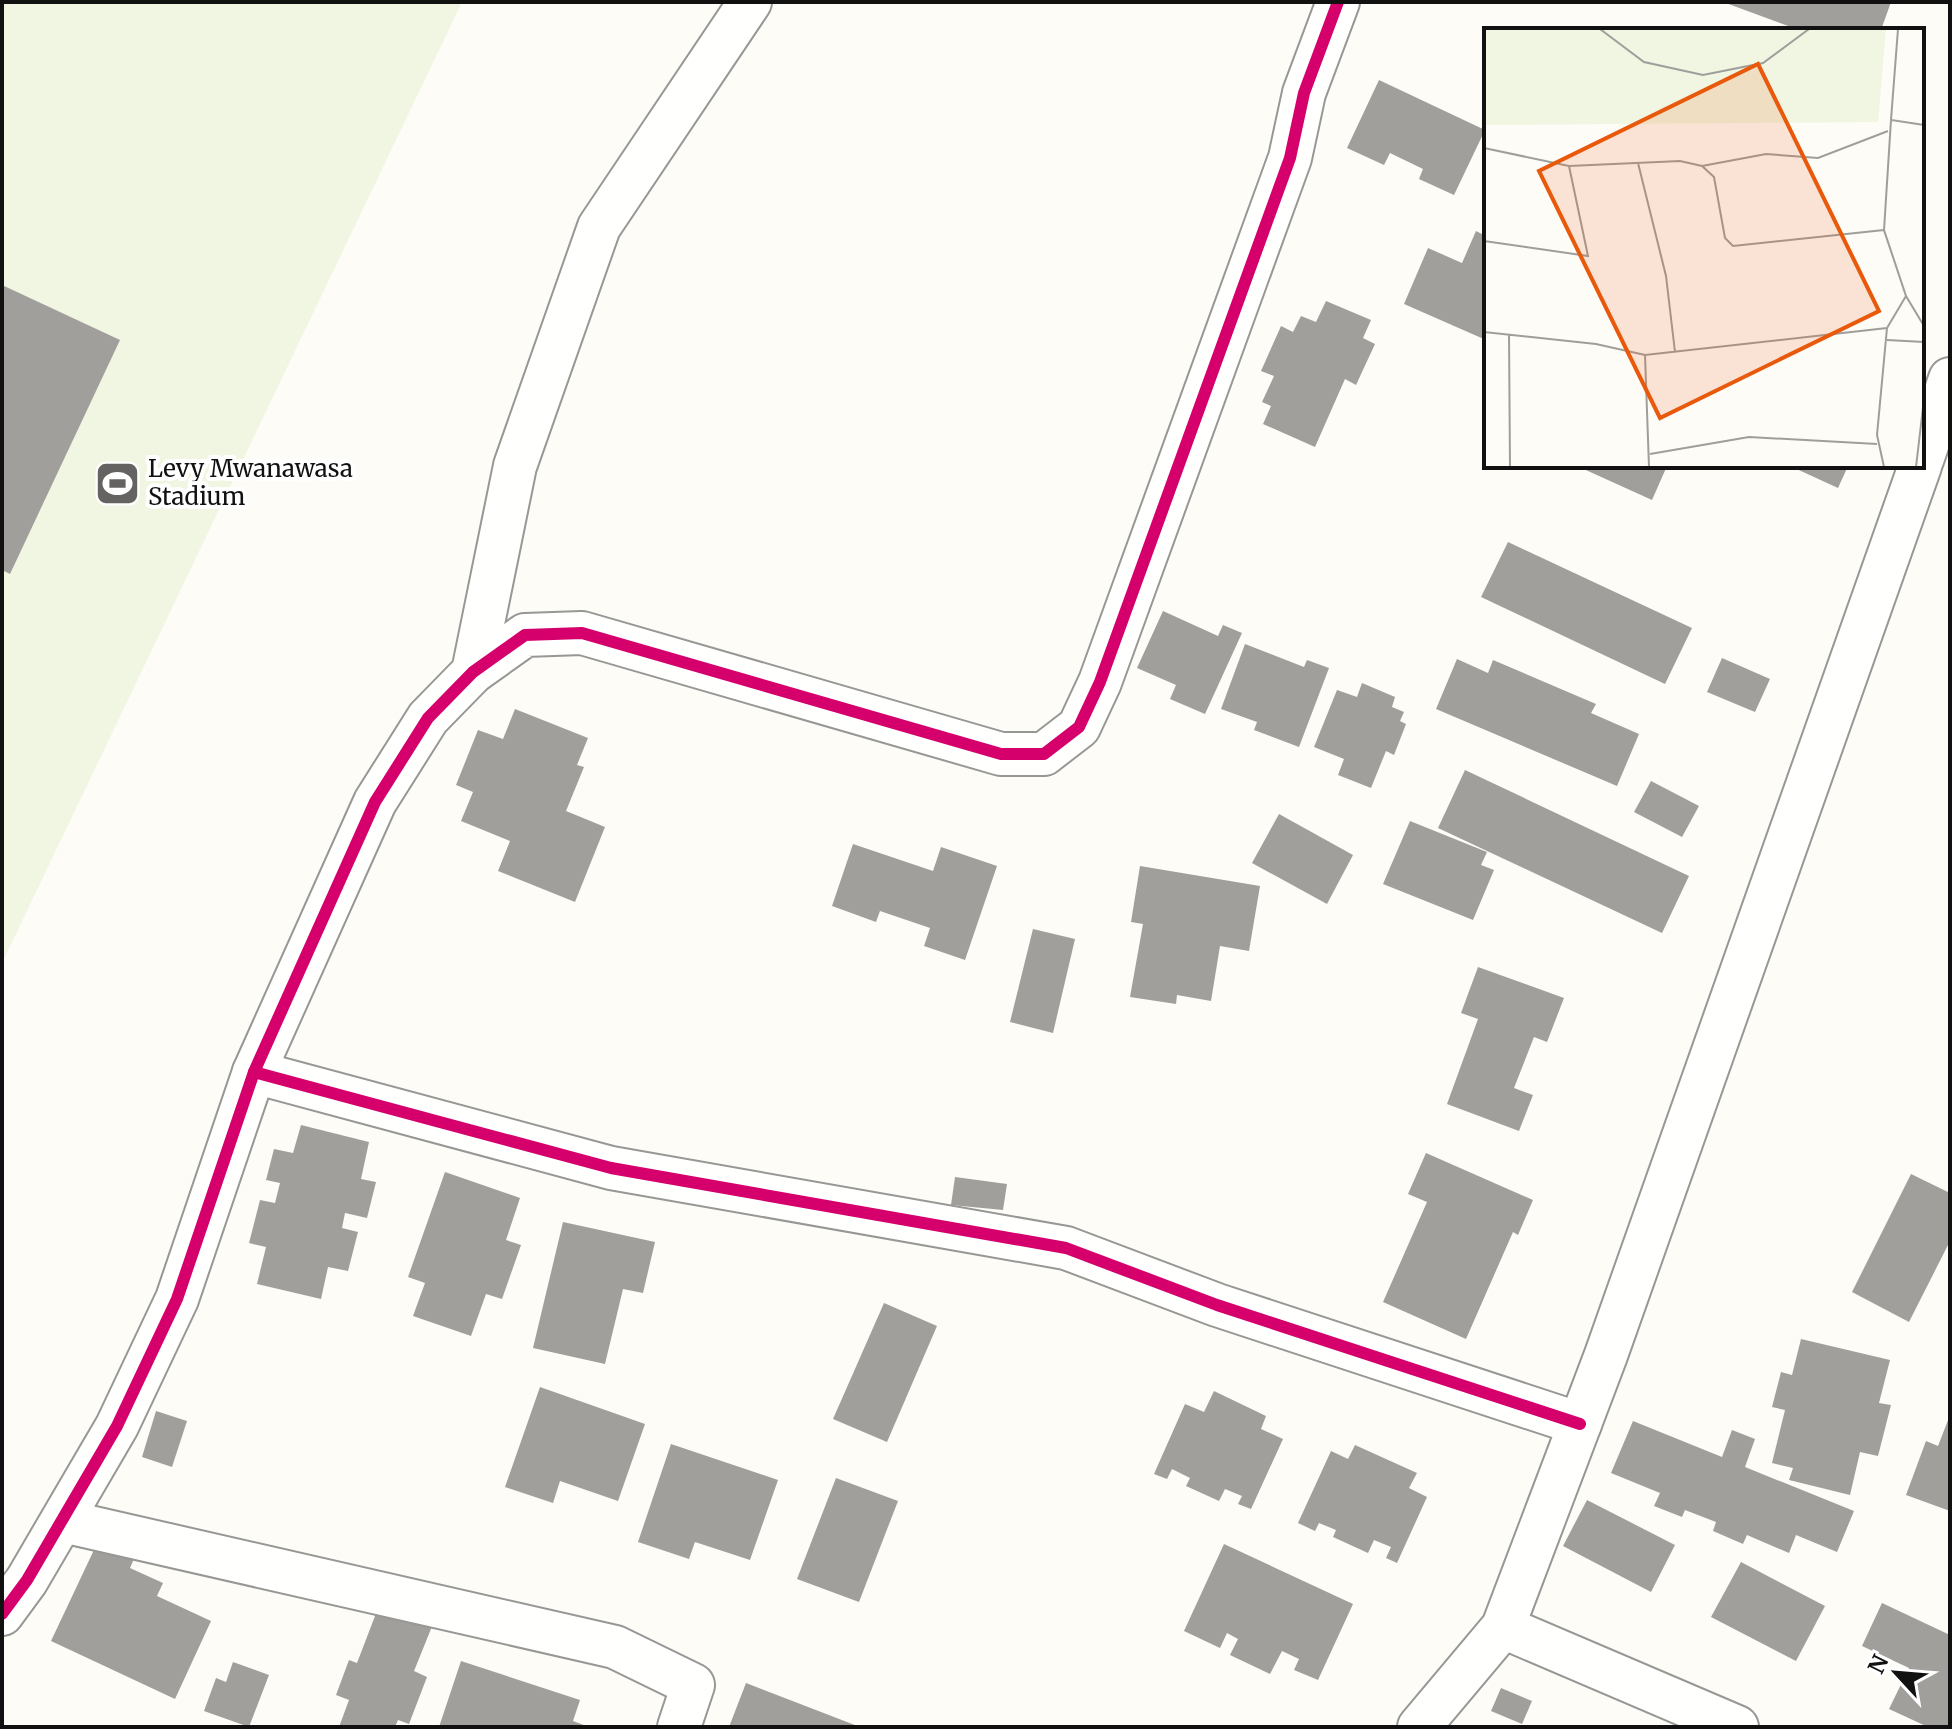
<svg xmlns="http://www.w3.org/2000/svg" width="1952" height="1729" font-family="Merriweather,serif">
<rect width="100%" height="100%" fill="#fdfcf7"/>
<!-- pitch -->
<polygon fill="#f0f6e1" points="2,2 462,2 2,963"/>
<!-- building -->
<g fill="#a19f9c">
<polygon points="1723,2 1891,2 1881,30 1799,30"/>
<polygon points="1379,80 1485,130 1454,195 1419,179 1423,169 1390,153 1384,165 1347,148"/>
<polygon points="1476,231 1486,236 1486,340 1404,304 1428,248 1462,263"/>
<polygon points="2,285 120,340 10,574 2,570"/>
<polygon points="1326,301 1371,320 1363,338 1375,344 1356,385 1345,379 1315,447 1263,424 1271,406 1262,402 1274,376 1261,371 1281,326 1293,332 1301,316 1316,322"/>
<polygon points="1577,466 1667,466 1652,500"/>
<polygon points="1790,466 1848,466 1838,488"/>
<polygon points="1508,542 1692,628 1665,684 1481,597"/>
<polygon points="1163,611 1218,636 1223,625 1242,633 1205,714 1170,699 1176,685 1137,668"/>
<polygon points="1245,644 1304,667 1307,660 1329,668 1299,747 1254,730 1257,722 1221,709"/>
<polygon points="1722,658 1770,679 1755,712 1707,692"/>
<polygon points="1457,659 1488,673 1493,660 1596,704 1591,713 1639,734 1617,786 1436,709"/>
<polygon points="1362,683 1395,697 1392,707 1404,712 1400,721 1406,724 1394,755 1386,751 1371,788 1338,775 1344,759 1314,747 1337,690 1357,697"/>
<polygon points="515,709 588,738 577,765 584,767 566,811 605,827 575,902 498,871 510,841 461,821 473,792 456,785 478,730 503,739"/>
<polygon points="1465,770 1689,876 1662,933 1438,828"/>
<polygon points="1651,781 1699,806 1682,837 1634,812"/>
<polygon points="1279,814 1353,855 1327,904 1252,863"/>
<polygon points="1410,821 1487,852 1481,865 1494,870 1473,920 1383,884"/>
<polygon points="853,844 933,871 941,847 997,866 965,960 924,946 930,928 880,911 876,922 832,906"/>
<polygon points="1140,866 1260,886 1249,951 1220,946 1211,1001 1177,995 1176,1004 1130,997 1143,924 1131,922"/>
<polygon points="1033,929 1075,939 1053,1033 1010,1022"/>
<polygon points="1478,967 1564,998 1547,1042 1534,1037 1514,1088 1533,1095 1519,1131 1447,1104 1478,1019 1461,1013"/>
<polygon points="301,1125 369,1142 361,1179 376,1182 367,1218 345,1213 342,1228 358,1232 348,1271 328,1267 321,1299 257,1284 266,1247 249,1243 260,1200 275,1203 280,1183 266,1180 274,1149 293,1153"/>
<polygon points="1426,1153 1533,1200 1518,1235 1513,1232 1466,1339 1383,1302 1427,1202 1408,1194"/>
<polygon points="445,1172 520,1198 506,1240 521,1245 502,1299 486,1294 471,1336 413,1316 425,1283 408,1277"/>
<polygon points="1911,1174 1950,1193 1950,1241 1909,1322 1852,1292"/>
<polygon points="955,1177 1007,1184 1003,1210 951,1205"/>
<polygon points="563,1222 655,1242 643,1293 623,1289 605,1364 533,1348"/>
<polygon points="884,1303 937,1326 887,1442 833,1419"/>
<polygon points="1801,1339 1890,1360 1879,1403 1891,1405 1878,1456 1860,1452 1850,1495 1789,1480 1793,1468 1772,1463 1785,1410 1772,1407 1781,1372 1792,1375"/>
<polygon points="540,1387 645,1424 618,1501 560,1481 553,1503 505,1487"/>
<polygon points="1214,1391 1266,1416 1261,1429 1283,1439 1251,1509 1238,1504 1242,1496 1225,1489 1219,1501 1186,1486 1190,1478 1172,1469 1167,1479 1154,1474 1185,1404 1204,1412"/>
<polygon points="156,1411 187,1421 172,1467 142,1457"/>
<polygon points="1950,1415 1950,1511 1906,1495 1926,1441 1938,1446"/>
<polygon points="1633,1421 1722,1457 1732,1430 1755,1439 1745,1467 1854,1511 1837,1552 1796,1535 1789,1553 1747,1535 1743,1544 1713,1531 1716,1522 1685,1510 1682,1517 1654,1506 1660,1493 1611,1473"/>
<polygon points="671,1444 778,1480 750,1560 695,1542 689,1559 638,1542"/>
<polygon points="1355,1445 1417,1473 1409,1488 1427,1497 1397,1563 1386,1558 1391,1547 1374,1540 1368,1553 1333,1537 1336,1530 1319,1523 1315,1531 1298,1523 1331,1451 1348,1459"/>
<polygon points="836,1478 898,1501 859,1602 797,1579"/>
<polygon points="1587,1500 1675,1545 1651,1592 1563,1546"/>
<polygon points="101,1535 137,1552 130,1568 163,1583 157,1596 211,1621 175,1699 51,1641"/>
<polygon points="1224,1544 1353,1604 1318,1680 1294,1670 1299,1659 1282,1651 1270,1674 1230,1655 1238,1639 1227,1633 1220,1648 1184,1631"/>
<polygon points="1741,1562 1825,1606 1796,1661 1711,1617"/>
<polygon points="380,1603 433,1624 414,1671 427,1677 409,1724 398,1720 395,1727 339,1727 349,1700 336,1695 349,1660 357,1663"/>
<polygon points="1882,1603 1950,1635 1950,1727 1928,1727 1889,1709 1909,1668 1862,1646"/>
<polygon points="461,1661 580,1700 573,1721 589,1727 439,1727"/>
<polygon points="233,1662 269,1675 249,1727 204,1711 216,1678 226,1682"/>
<polygon points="746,1683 860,1727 729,1727"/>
<polygon points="1501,1688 1532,1701 1522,1724 1491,1711"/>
</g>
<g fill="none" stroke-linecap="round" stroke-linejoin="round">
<defs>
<g id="minor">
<polyline points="1922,460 1950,379"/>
<polyline points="473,672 515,466 599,227 750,2"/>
<polyline points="254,1072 611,1168 1066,1248 1217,1305 1580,1424"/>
<polyline points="63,1521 615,1647 693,1685 679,1727"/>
<polyline points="2,1614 27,1580 117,1426 177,1299 254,1072 375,802 428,718 473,672 525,635 582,633 1001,754 1044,754 1079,727 1100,682 1290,158 1304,93 1338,2"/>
<polyline points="1503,1627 1737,1727"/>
<polyline points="1419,1727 1503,1627 1606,1355 1920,466"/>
</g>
</defs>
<!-- minor casing -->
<use href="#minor" stroke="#979795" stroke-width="46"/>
<!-- minor -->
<use href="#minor" stroke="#fffffe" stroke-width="42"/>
<defs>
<g id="cycleway">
<polyline points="254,1072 611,1168 1066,1248 1217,1305 1580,1424"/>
<polyline points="2,1614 27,1580 117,1426 177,1299 254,1072 375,802 428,718 473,672 525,635 582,633 1001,754 1044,754 1079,727 1100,682 1290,158 1304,93 1338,2"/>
</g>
</defs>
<!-- cycleway casing -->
<use href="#cycleway" stroke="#fff" stroke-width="17"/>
<!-- cycleway -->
<use href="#cycleway" stroke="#d6006c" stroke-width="12"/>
</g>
<!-- icons -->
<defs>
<symbol id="stadium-square" viewBox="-11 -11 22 22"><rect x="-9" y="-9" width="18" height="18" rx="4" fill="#646362" stroke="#fff"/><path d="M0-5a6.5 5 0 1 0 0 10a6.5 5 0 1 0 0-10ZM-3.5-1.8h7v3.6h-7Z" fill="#fff"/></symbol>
</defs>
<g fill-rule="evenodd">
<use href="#stadium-square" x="92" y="458" width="51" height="51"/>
</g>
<g text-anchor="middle" stroke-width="8" stroke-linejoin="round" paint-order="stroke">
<!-- poi labels -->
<g font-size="24" fill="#111" stroke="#fff" text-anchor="start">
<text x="148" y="477">Levy Mwanawasa<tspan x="148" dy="28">Stadium</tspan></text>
</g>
</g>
<!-- overview -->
<g transform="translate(1484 28)">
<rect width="440" height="440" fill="#fdfcf7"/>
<path d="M0,1h402l-8,93 -394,3z" fill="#f0f6e1"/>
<path fill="none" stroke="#9f9e9b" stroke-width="2" d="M116,1l44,33 59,13 60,-12 46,-34M414,1l-7,91 33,5M407,92l-7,110 22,66 18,30M0,120l85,18 111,-5 22,5 12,11 11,61 8,8 151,-16M154,135l28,113 9,76M218,138l64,-12 52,4 70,-27M0,213l104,15 -19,-90M0,304l112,12 49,11 242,-27M25,306l1,133M403,312l37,2M161,327l4,112M166,426l99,-17 128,7M400,439l-7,-32 10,-107 19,-32M432,439l8,-68"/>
<path fill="#e8590c" fill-opacity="0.15" stroke="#e8590c" stroke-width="4" d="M274,36l121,247 -219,107 -121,-247z"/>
<rect width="440" height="440" fill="none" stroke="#111" stroke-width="4"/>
</g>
<!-- border -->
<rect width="1952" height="1729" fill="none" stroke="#111111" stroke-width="8"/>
<!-- north arrow -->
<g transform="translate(1896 1673) rotate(296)" stroke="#ffffff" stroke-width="6" paint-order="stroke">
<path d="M0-6L14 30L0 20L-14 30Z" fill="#111111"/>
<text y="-12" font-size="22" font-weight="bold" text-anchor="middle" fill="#111111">N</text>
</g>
</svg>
